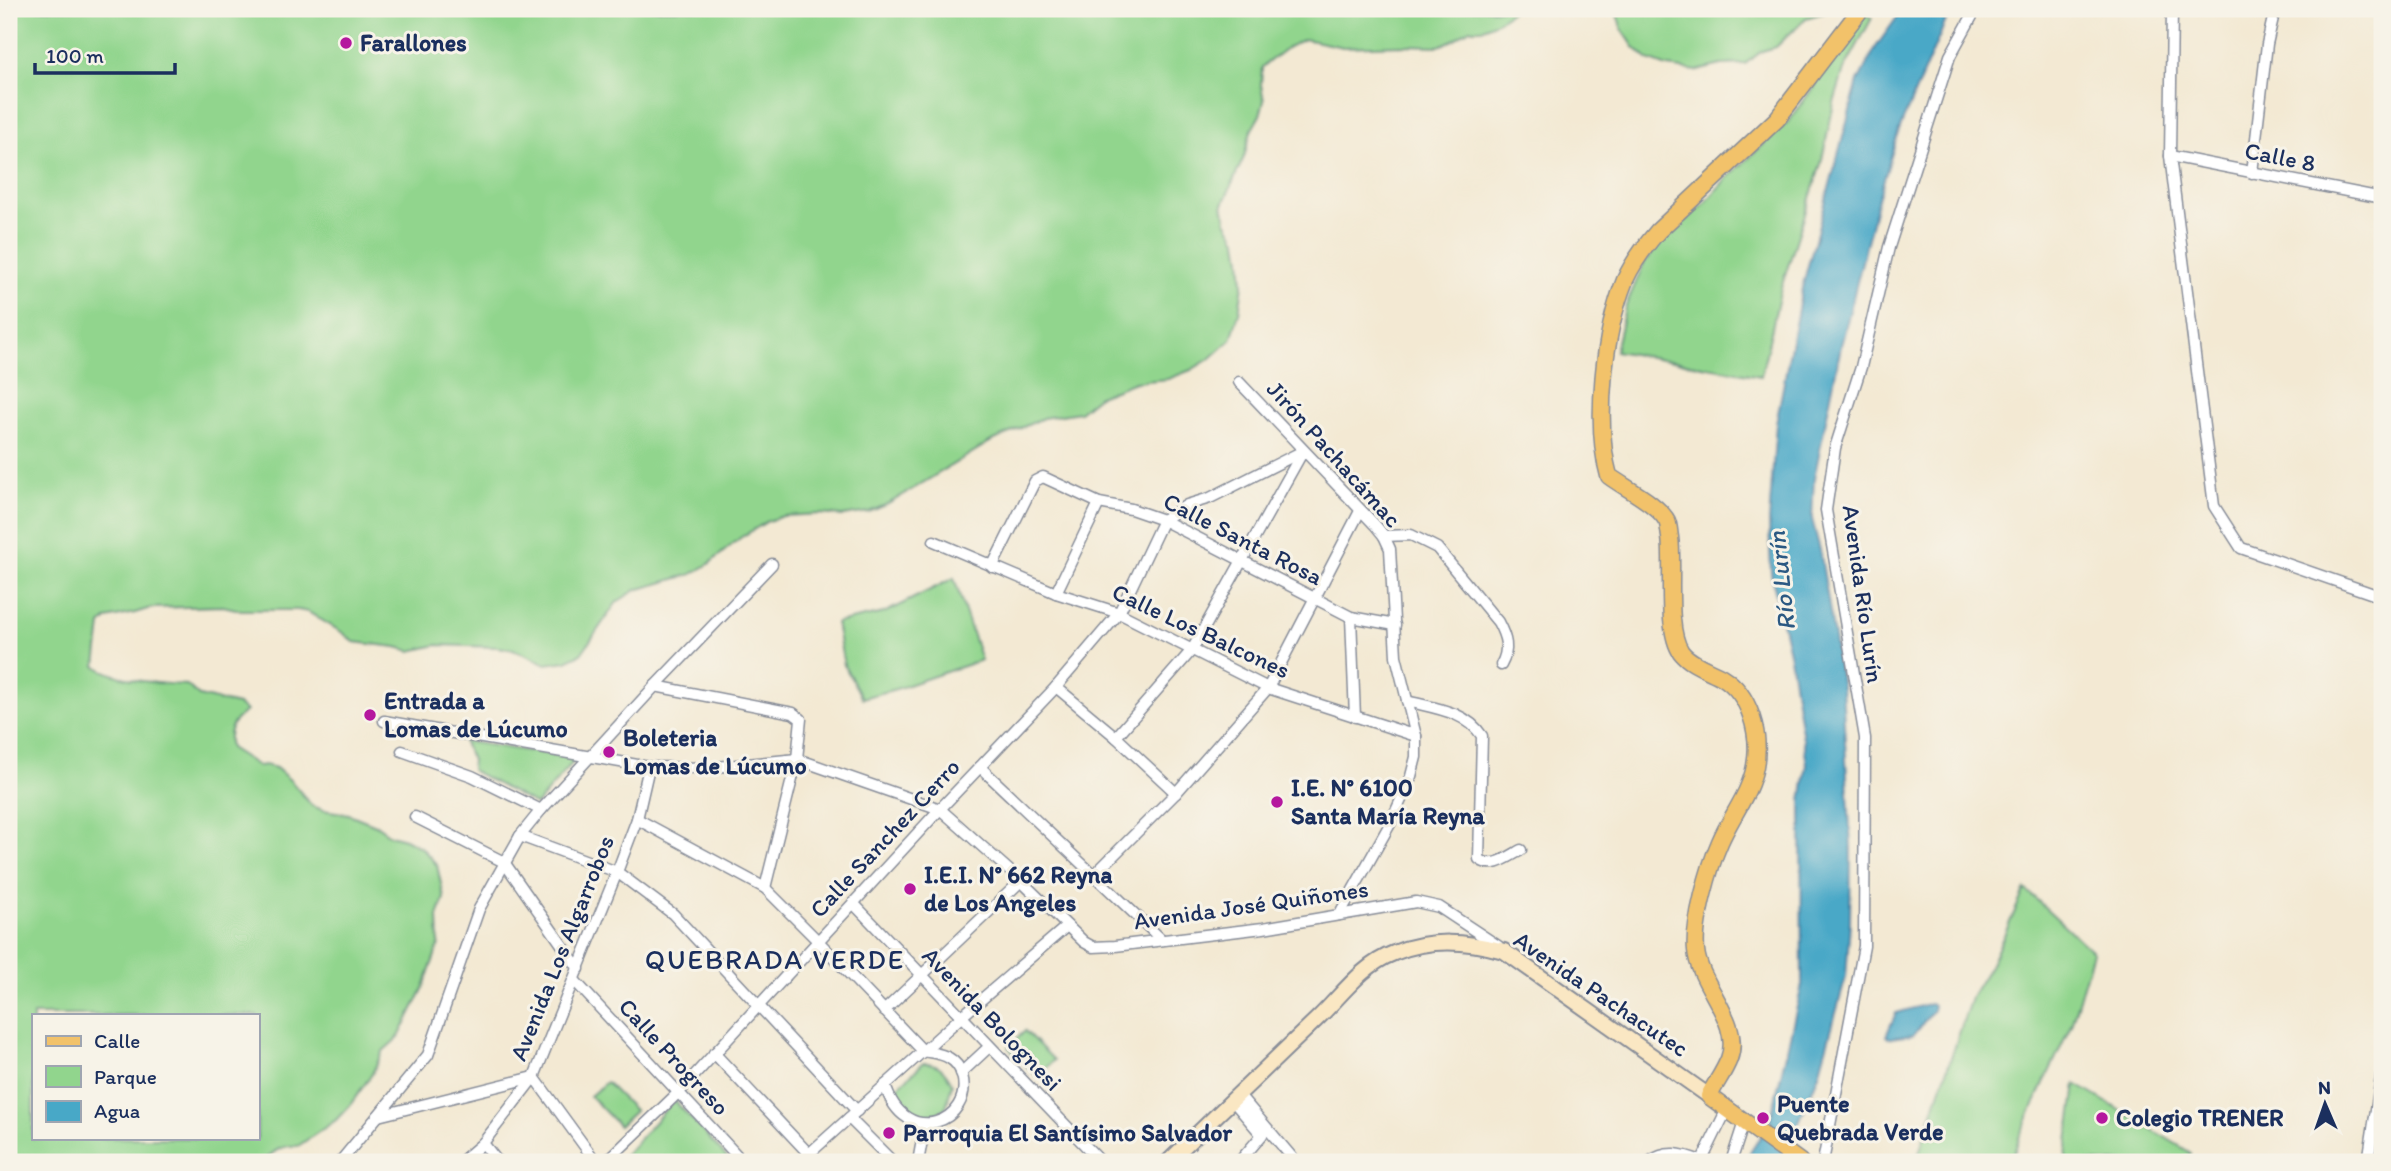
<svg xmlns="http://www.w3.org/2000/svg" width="2391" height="1171" font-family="Itim,sans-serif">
<rect width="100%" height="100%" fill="#f7f3e8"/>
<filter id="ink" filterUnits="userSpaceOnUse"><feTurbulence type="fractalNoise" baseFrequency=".0143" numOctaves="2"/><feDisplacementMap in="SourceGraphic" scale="14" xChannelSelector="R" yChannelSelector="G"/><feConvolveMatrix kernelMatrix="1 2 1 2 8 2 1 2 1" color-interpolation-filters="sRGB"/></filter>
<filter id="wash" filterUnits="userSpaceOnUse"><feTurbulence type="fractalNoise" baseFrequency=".00686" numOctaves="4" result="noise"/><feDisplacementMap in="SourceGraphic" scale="28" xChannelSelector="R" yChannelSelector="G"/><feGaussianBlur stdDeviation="1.57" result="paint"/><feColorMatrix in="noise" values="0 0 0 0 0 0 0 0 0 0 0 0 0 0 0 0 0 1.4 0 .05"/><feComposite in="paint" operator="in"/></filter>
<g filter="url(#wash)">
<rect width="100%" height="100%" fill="#f3e9d3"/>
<!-- green -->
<g fill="#91d58d" stroke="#568276" stroke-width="2" fill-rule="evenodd">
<path d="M9,9h1505l-15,12 -17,8h-12l-17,11 -14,6 -37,-1 -59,2 -39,-8 -16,8 -26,20 -1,18 3,16 -4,14 -9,16 -7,26 -21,47 3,17 12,20 3,19 2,24 -4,29 -8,27 -20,18 -20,12 -23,9 -33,3 -36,14 -20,16 -36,6 -53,24 -102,62 -19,8 -26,4 -23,-2 -37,2 -15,5 -28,17 -31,26 -17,10 -56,16 -19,12 -36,52 -15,7 -20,3 -33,-15 -16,-2 -60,-2 -26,6 -15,-4 -42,-5 -11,-9 -35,-21 -10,-2h-58l-17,-4 -72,2 -16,5 -28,6 -6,6 -5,41c22,15 65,18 91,19l12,11 39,9 8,6c-14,11 -20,19 -16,37l28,18 7,-1 11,3 15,13 21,25 11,4 26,4 27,11 14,10 15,4 17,9 15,17 7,33 -6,19 1,27 -16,45 -24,48 -16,14 -11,23 -22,31 -14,15 -38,26c-16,-2 -25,6 -36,16h-253zM257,1015v123h-224v-123z"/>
<polygon points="1615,9 1828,9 1823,13 1806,18 1776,47 1762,51 1745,64 1721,65 1697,71 1667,67 1648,60 1634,47 1622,29"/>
<polygon points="1865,14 1872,18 1844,70 1834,103 1821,164 1781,288 1761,376 1615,351 1625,308 1644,263 1671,231 1704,204 1727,178 1790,120"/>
<polygon points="954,578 981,660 896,689 862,698 844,665 836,623 884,613"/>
<polygon points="463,741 573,758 574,761 536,805 471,770 472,760"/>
<polygon points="2025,889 2093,952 2071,1025 2020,1135 2011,1162 1916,1162 1972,995 1991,964"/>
<polygon points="1025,1031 1054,1060 1037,1077 1008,1047"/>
<path d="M923,1063c15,-1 23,8 29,21l-6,23 -10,7 -20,4 -18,-12 -4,-15z"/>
<polygon points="606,1082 635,1111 619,1126 590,1096"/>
<polygon points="2076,1084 2191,1153 2190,1162 2065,1162"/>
<polygon points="674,1100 731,1162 619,1162"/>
</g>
<!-- water -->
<g fill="#48a8c7" stroke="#326c92" stroke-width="2">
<polygon points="1903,9 1951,9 1899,130 1877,202 1841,346 1814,479 1812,519 1820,550 1842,687 1851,848 1850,921 1846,977 1819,1074 1796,1129 1788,1162 1744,1162 1770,1122 1802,985 1801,800 1807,764 1790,657 1771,573 1769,521 1776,424 1802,288 1858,81 1876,47"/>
<polygon points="1931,1003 1934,1005 1933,1010 1913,1035 1890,1038 1886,1036 1896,1013"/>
</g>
</g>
<g filter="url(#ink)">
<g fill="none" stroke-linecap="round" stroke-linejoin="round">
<defs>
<g id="minor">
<polyline points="2172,9 2170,156 2214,506 2241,548 2382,597"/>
<polyline points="2170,156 2382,198"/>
<polyline points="2252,173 2267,44 2275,9"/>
<polyline points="1239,382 1375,525 1384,536 1390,549 1396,656 1416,736 1416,757 1410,780 1390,824 1339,915"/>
<path d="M1384,536l27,-1 26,13 61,74c8,15 12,27 3,43"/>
<polyline points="934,541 1056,593 1119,613 1268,688 1416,736"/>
<polyline points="992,567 1035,481 1043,477 1099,503 1131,509 1163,520 1351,617 1395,625"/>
<polyline points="1056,593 1099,503"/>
<polyline points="1351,617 1355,717"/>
<polyline points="655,686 793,713 801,719 797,759 765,888"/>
<polyline points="1056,687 1116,737 1176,793"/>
<path d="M1407,701c27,7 59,10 75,35l-3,123c13,11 29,-2 42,-9"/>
<polyline points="384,721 649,767 706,768 797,759 940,809 1021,881 1084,942 1093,947 1115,946 1263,928 1416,902 1439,907 1498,946"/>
<polyline points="1116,737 1192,650 1303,451"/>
<polyline points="402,751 472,776 541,810"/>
<polyline points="980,767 1162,940"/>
<polyline points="415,817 504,862 579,969"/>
<path d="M637,819l128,69 53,53 105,110c9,2 18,2 26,7 7,4 11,10 13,17 13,46 -57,76 -77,10"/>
<polyline points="520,836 617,872 673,914 857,1111"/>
<polyline points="1094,875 1176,793 1268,688 1360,511"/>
<polyline points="853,903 1101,1162"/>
<polyline points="574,980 743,1162"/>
<polyline points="884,1011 1021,881"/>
<polyline points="714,1053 809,1154"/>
<polyline points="961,1073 989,1047"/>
<polyline points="1239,1095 1296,1162"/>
<polyline points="1233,1101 1262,1135 1239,1162"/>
<polyline points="378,1116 534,1077 596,1162"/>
<polyline points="849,1118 893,1162"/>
<polyline points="483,1143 498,1162"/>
<polyline points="340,1162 428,1055 479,909 520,836 541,810 655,686 772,564"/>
<polyline points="461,1162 483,1143 534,1077 617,872 637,819 649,767"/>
<polyline points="606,1162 679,1092 940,809 1056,687 1119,613 1163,520 1187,505 1210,498 1303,451"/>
<polyline points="800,1162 961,1017 1067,926"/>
<polyline points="918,1162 925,1124"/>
<path d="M1649,1162c18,-13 33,-8 52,-1"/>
<polyline points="1701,1162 1727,1109"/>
<polyline points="1731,1162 1744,1122"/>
<polyline points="1823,1162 1864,946 1865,738 1826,510 1835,448 1861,367 1889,247 1950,56 1976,9"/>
<polyline points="2368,1162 2382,1070"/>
</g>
<path id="secondary" d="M1168,1162c50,-48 100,-96 150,-144 24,-23 44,-53 76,-65 37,-15 72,-12 110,-2l205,145"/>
<path id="primary" d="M1800,1162l-91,-66c6,-12 15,-24 20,-37 14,-37 -30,-73 -33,-109 -3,-26 13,-83 24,-108 11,-26 30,-48 35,-76 6,-32 -5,-72 -33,-89 -13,-7 -32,-13 -41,-25 -16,-23 -7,-86 -11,-115 -1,-5 -1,-12 -3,-16 -9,-17 -42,-33 -58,-45 -15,-53 -5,-144 16,-196 8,-18 20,-34 33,-49l119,-112 84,-110"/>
</defs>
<!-- minor casing -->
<use href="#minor" stroke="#878c98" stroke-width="13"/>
<!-- secondary casing -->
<use href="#secondary" stroke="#878c98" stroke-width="18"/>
<!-- primary casing -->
<use href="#primary" stroke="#878c98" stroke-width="19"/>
<!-- minor -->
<use href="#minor" stroke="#fff" stroke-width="10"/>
<!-- secondary -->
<use href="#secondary" stroke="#fae7c3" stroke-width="14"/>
<!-- primary -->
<use href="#primary" stroke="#f2c26a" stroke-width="16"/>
</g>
</g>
<!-- markers -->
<g fill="#b5179e" stroke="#f7f3e8" stroke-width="2.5">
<circle cx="346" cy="43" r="7"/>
<circle cx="370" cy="715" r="7"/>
<circle cx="609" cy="752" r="7"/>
<circle cx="1277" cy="802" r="7"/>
<circle cx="910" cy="889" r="7"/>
<circle cx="1763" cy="1118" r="7"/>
<circle cx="2102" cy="1118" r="7"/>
<circle cx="889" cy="1133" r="7"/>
</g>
<g text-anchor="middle" stroke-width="6" stroke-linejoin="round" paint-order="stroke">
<!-- poi labels -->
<g font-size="24" font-weight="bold" fill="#1b2f5e" stroke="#f7f3e8" text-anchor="start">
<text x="360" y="51">Farallones</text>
<text x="384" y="709">Entrada a<tspan x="384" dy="28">Lomas de Lúcumo</tspan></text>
<text x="623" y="746">Boleteria<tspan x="623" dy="28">Lomas de Lúcumo</tspan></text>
<text x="1291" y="796">I.E. N° 6100<tspan x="1291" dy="28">Santa María Reyna</tspan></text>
<text x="924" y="883">I.E.I. N° 662 Reyna<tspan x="924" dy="28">de Los Angeles</tspan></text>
<text x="1777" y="1112">Puente<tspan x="1777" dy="28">Quebrada Verde</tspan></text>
<text x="2116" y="1126">Colegio TRENER</text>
<text x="903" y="1141">Parroquia El Santísimo Salvador</text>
</g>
<!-- street labels -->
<g font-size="24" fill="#1b2f5e" stroke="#f7f3e8">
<text transform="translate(2280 157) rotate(11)" y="8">Calle 8</text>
<text transform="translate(1334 454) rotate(48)" y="8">Jirón Pachacámac</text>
<text transform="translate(1243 539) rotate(27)" y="8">Calle Santa Rosa</text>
<text transform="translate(1863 594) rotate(82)" y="8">Avenida Río Lurín</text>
<text transform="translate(1201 631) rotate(25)" y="8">Calle Los Balcones</text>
<text transform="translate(885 838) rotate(-47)" y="8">Calle Sanchez Cerro</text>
<text transform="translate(1251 905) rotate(-8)" y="8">Avenida José Quiñones</text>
<text transform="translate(562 948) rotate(-68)" y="8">Avenida Los Algarrobos</text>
<text transform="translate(1601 994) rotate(34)" y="8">Avenida Pachacutec</text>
<text transform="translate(992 1019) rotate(46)" y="8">Avenida Bolognesi</text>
<text transform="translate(674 1057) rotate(47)" y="8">Calle Progreso</text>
</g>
<!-- water labels -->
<g font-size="26" font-style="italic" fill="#2b5983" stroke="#f7f3e8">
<text transform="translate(1781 581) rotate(-96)" y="9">Río Lurín</text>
</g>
<!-- quarter labels -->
<g font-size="28" letter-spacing="2" fill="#1b2f5e" stroke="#f7f3e8">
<text x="775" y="969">QUEBRADA VERDE</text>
</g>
</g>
<!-- margin -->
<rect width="2391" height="1171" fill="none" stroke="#f7f3e8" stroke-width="35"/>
<!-- legend -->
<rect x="32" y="1014" width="228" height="126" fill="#f7f3e8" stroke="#9fa5b1" stroke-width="2"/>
<rect x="46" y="1036" width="35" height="10" fill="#f2c26a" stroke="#9fa5b1" stroke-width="2"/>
<text x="94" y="1048" font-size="21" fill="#1b2f5e">Calle</text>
<rect x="46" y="1066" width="35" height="21" fill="#91d58d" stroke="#9fa5b1" stroke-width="2"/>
<text x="94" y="1084" font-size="21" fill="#1b2f5e">Parque</text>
<rect x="46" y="1101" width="35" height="21" fill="#48a8c7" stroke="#9fa5b1" stroke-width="2"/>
<text x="94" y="1118" font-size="21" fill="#1b2f5e">Agua</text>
<!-- north arrow -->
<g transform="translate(2325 1104) rotate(358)" stroke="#f7f3e8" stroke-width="5" paint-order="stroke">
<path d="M0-5L12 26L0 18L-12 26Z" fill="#1b2f5e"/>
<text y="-10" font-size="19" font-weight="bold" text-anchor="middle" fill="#1b2f5e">N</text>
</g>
<!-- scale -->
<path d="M35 63v10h140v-10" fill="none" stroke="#1b2f5e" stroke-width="3.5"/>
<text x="46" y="63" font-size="21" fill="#1b2f5e" stroke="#f7f3e8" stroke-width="5" paint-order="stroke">100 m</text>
</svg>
